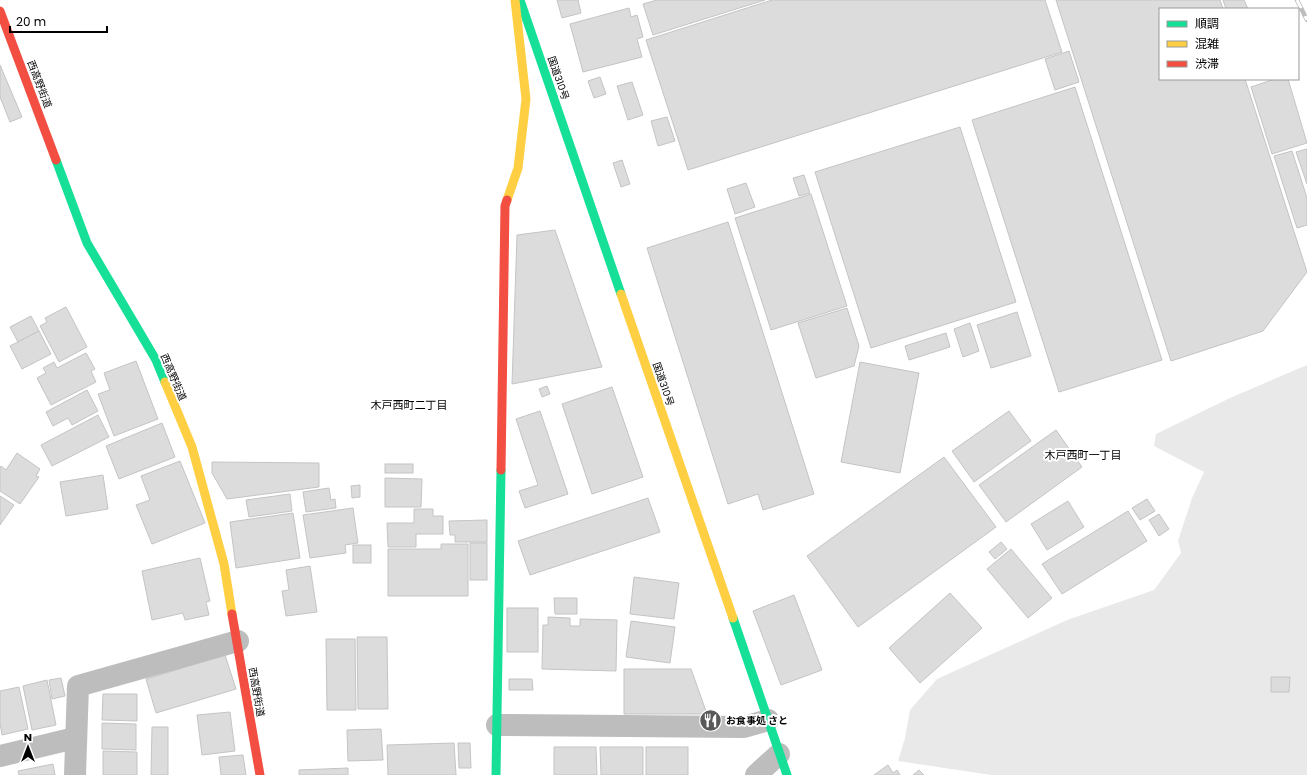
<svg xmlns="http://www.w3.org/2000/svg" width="1307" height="775" font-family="Poppins,'Noto Sans JP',sans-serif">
<rect width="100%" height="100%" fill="#fff"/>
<!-- green -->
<polygon fill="#e9e9e9" points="1307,365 1307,775 991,775 898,761 905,738 910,710 937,679 1067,620 1154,590 1181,553 1178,541 1192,498 1204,472 1154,446 1156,434 1230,398"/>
<!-- building -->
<g fill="#dcdcdc" stroke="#c4c4c4">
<polygon points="557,0 578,0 581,13 562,18"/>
<polygon points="657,0 765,0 653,35 643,4"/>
<polygon points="772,0 1045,0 1062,52 688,170 646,40"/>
<polygon points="1056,0 1220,0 1223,9 1160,9 1160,79 1245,79 1307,272 1263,331 1171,361"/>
<polygon points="1223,0 1244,0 1248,9 1226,9"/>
<polygon points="629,8 631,17 637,15 643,37 637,39 642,57 583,72 570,24"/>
<polygon points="1069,51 1079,82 1055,90 1045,59"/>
<polygon points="0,65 22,117 10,122 0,97"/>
<polygon points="600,77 606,94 594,98 588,81"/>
<polygon points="1275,79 1288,79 1307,143 1272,154 1251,87"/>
<polygon points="632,82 643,115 628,120 617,86"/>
<polygon points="1075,87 1162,360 1059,392 972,120"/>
<polygon points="667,117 675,141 658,146 651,121"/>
<polygon points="960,127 1016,302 871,348 815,172"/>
<polygon points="1307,149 1307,184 1296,152"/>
<polygon points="1292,151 1307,198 1307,225 1297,228 1274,156"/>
<polygon points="622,160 630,184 621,187 613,163"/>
<polygon points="804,175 810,193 799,196 793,178"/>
<polygon points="746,183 755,207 735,214 727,189"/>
<polygon points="811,194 847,306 771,330 735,218"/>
<polygon points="728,222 814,494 763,510 758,494 728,504 647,248"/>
<polygon points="555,230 602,367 512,384 517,235"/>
<polygon points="66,307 87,347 59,362 40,326 47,322 45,318"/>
<polygon points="847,308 859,346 854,366 816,378 798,323"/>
<polygon points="1017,312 1031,356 991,368 977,325"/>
<polygon points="31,316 39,331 18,342 10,327"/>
<polygon points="970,323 979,351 963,357 954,329"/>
<polygon points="39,331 51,354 22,369 10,346"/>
<polygon points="946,333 950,347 909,360 905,346"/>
<polygon points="86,353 95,369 91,371 96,382 51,405 37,378 46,373 43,368 54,362 57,368"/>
<polygon points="136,361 158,419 114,436 98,394 110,390 104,373"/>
<polygon points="860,362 919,373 900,473 841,462"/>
<polygon points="547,386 550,394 542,397 539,389"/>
<polygon points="612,387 643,477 592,494 562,404"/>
<polygon points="87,390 98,411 72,425 68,418 53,426 46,412"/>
<polygon points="540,411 568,494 525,508 519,491 538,485 516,419"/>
<polygon points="1009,411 1031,441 974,482 952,451"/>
<polygon points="98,415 109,437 52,466 41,445"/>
<polygon points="162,423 175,457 119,479 106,446"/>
<polygon points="1056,430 1082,467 1006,522 979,485"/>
<polygon points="17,453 40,469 36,476 39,477 20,504 0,491 0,468 1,466 6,470"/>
<polygon points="944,457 996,527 858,627 807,556"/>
<polygon points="180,461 205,523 152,544 136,505 150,500 141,476"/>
<polygon points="212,462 319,463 319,487 227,499 212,473"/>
<rect x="385" y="464" width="28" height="9"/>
<polygon points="103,475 108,509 66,516 60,482"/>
<polygon points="385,478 422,479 421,507 385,507"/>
<polygon points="360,485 360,497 352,498 351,486"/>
<polygon points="329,488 331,500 335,499 336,508 306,512 303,492"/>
<polygon points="290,494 292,511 249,517 246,500"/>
<polygon points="0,496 14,505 0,525"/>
<polygon points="648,498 660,532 530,575 518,541"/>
<polygon points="1147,499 1155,511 1140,520 1132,508"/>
<polygon points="1068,501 1084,527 1047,550 1031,524"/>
<polygon points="353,508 358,543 345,545 346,553 310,558 303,515"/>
<polygon points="414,509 433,509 433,516 443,516 443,534 416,534 416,547 388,547 387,523 414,523"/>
<polygon points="1128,511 1147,541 1062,594 1042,564"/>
<polygon points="293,513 300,558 236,568 230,522"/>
<polygon points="1159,514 1169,529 1159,536 1149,520"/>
<polygon points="487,520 487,542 455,542 455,535 450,535 449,521"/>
<polygon points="1001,542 1007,549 995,559 989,552"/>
<rect x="470" y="543" width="17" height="37"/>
<polygon points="441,544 468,544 468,596 388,596 388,549 441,549"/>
<rect x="353" y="545" width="18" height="18"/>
<polygon points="1011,549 1052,598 1028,618 987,569"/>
<polygon points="200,558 210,601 206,602 209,615 185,620 183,613 152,620 142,571"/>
<polygon points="310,566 317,612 286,616 282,591 289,590 286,570"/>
<polygon points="634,577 679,583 674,619 630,614"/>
<polygon points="950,593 982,628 920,683 889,648"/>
<polygon points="794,595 822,670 781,685 753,611"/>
<polygon points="554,598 577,598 577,614 555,614"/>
<rect x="507" y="608" width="31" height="44"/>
<polygon points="548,617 570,618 570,626 580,626 580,619 617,620 616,671 542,669 543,625 548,625"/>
<polygon points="631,621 675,627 670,663 626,657"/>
<polygon points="357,637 387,637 388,709 358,709"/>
<polygon points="326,639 355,639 356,710 327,710"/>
<polygon points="225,655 236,689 156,713 146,679"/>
<polygon points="624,669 691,669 707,714 624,714"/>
<polygon points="1271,677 1290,677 1289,692 1271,692"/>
<polygon points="61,678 65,696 52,699 49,680"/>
<polygon points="509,679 532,679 533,690 509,690"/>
<polygon points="47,680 56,725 32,730 23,686"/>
<polygon points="19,687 28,729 2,735 0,723 0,691"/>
<polygon points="103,694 137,694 137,721 102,720"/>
<polygon points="230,712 235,751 202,755 197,715"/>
<polygon points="102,723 136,724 136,750 102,749"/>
<polygon points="152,727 168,727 168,775 151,775"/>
<polygon points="381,729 383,760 348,761 347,730"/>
<polygon points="454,743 456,775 388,775 387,745"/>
<polygon points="458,743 470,743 471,768 459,768"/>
<polygon points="554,747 596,747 597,775 554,775"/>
<polygon points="600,747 643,747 643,775 601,775"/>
<rect x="646" y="747" width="42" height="28"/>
<polygon points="103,751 137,752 137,775 103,775"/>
<polygon points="243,755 246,775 221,775 219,757"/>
<polygon points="53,764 55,775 19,775 18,771"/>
<polygon points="888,765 893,773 897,770 900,775 874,775"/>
<polygon points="348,768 348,775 299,775 299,770"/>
<polygon points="919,770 924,775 913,775"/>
</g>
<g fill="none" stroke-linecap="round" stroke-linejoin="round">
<!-- street -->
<g stroke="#bdbdbd" stroke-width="22">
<polyline points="497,725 744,727 768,720"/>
<polyline points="0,756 75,738"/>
<polyline points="75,775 78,686 238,641"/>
<polyline points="756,775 779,754"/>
</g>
<!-- fast -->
<g stroke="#16e098" stroke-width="9">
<polyline points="520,0 621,294"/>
<polyline points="56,160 87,243 156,360 165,382"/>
<polyline points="733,618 787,775"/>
<polyline points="496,775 501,470"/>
</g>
<!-- slow -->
<g stroke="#ffcf43" stroke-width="9">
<polyline points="507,200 518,168 526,99 515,0"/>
<polyline points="621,294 733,618"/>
<polyline points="165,382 192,447 224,564 232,614"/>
</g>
<!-- jam -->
<g stroke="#f24e42" stroke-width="9">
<polyline points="0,11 56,160"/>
<polyline points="501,470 505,206 507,200"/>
<polyline points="232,614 260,775"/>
</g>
<defs>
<polyline id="rail" points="1297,0 1307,20"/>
</defs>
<!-- rail casing -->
<use href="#rail" stroke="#bdbdbd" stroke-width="4.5"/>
<!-- rail -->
<use href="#rail" stroke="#fff" stroke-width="3" stroke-dasharray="9" stroke-linecap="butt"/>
</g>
<!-- icons -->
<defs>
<symbol id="restaurant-disc" viewBox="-11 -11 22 22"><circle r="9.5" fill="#595959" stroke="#fff"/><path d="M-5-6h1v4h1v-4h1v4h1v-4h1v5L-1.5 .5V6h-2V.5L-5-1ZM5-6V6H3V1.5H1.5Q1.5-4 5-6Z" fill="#fff"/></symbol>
</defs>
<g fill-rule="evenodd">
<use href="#restaurant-disc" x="698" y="708" width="25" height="25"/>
</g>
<g text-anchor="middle" stroke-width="4" stroke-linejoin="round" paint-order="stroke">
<!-- street labels -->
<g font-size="10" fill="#000" stroke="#fff">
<text transform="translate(559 78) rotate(71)" y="4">国道310号</text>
<text transform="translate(40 84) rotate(69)" y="4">西高野街道</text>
<text transform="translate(174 377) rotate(67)" y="4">西高野街道</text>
<text transform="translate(664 384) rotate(71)" y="4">国道310号</text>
<text transform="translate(257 692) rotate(80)" y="4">西高野街道</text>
</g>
<!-- poi labels -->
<g font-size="10" font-weight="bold" fill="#000" stroke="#fff" text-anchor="start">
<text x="726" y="724">お食事処 さと</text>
</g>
<!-- neighbourhood labels -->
<g font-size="11" fill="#000" stroke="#fff">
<text x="409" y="409">木戸西町二丁目</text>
<text x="1083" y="459">木戸西町一丁目</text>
</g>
</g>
<!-- legend -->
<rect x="1159" y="8" width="140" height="72" fill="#ffffff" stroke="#999999"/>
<rect x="1167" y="21" width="20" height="6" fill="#16e098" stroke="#999999"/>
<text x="1195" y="28" font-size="12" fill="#000000">順調</text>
<rect x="1167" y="41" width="20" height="6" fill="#ffcf43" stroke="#999999"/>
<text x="1195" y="48" font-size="12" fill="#000000">混雑</text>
<rect x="1167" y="61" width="20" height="6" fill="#f24e42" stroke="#999999"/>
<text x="1195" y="68" font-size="12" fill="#000000">渋滞</text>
<!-- north arrow -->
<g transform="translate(28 747)" stroke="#ffffff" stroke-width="3" paint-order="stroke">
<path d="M0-3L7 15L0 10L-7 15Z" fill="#000000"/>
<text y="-6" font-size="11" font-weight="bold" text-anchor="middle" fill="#000000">N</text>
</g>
<!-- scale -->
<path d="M10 26v6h97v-6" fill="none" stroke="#000000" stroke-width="2"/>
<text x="16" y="26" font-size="12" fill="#000000" stroke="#ffffff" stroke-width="3" paint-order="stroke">20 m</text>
</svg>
